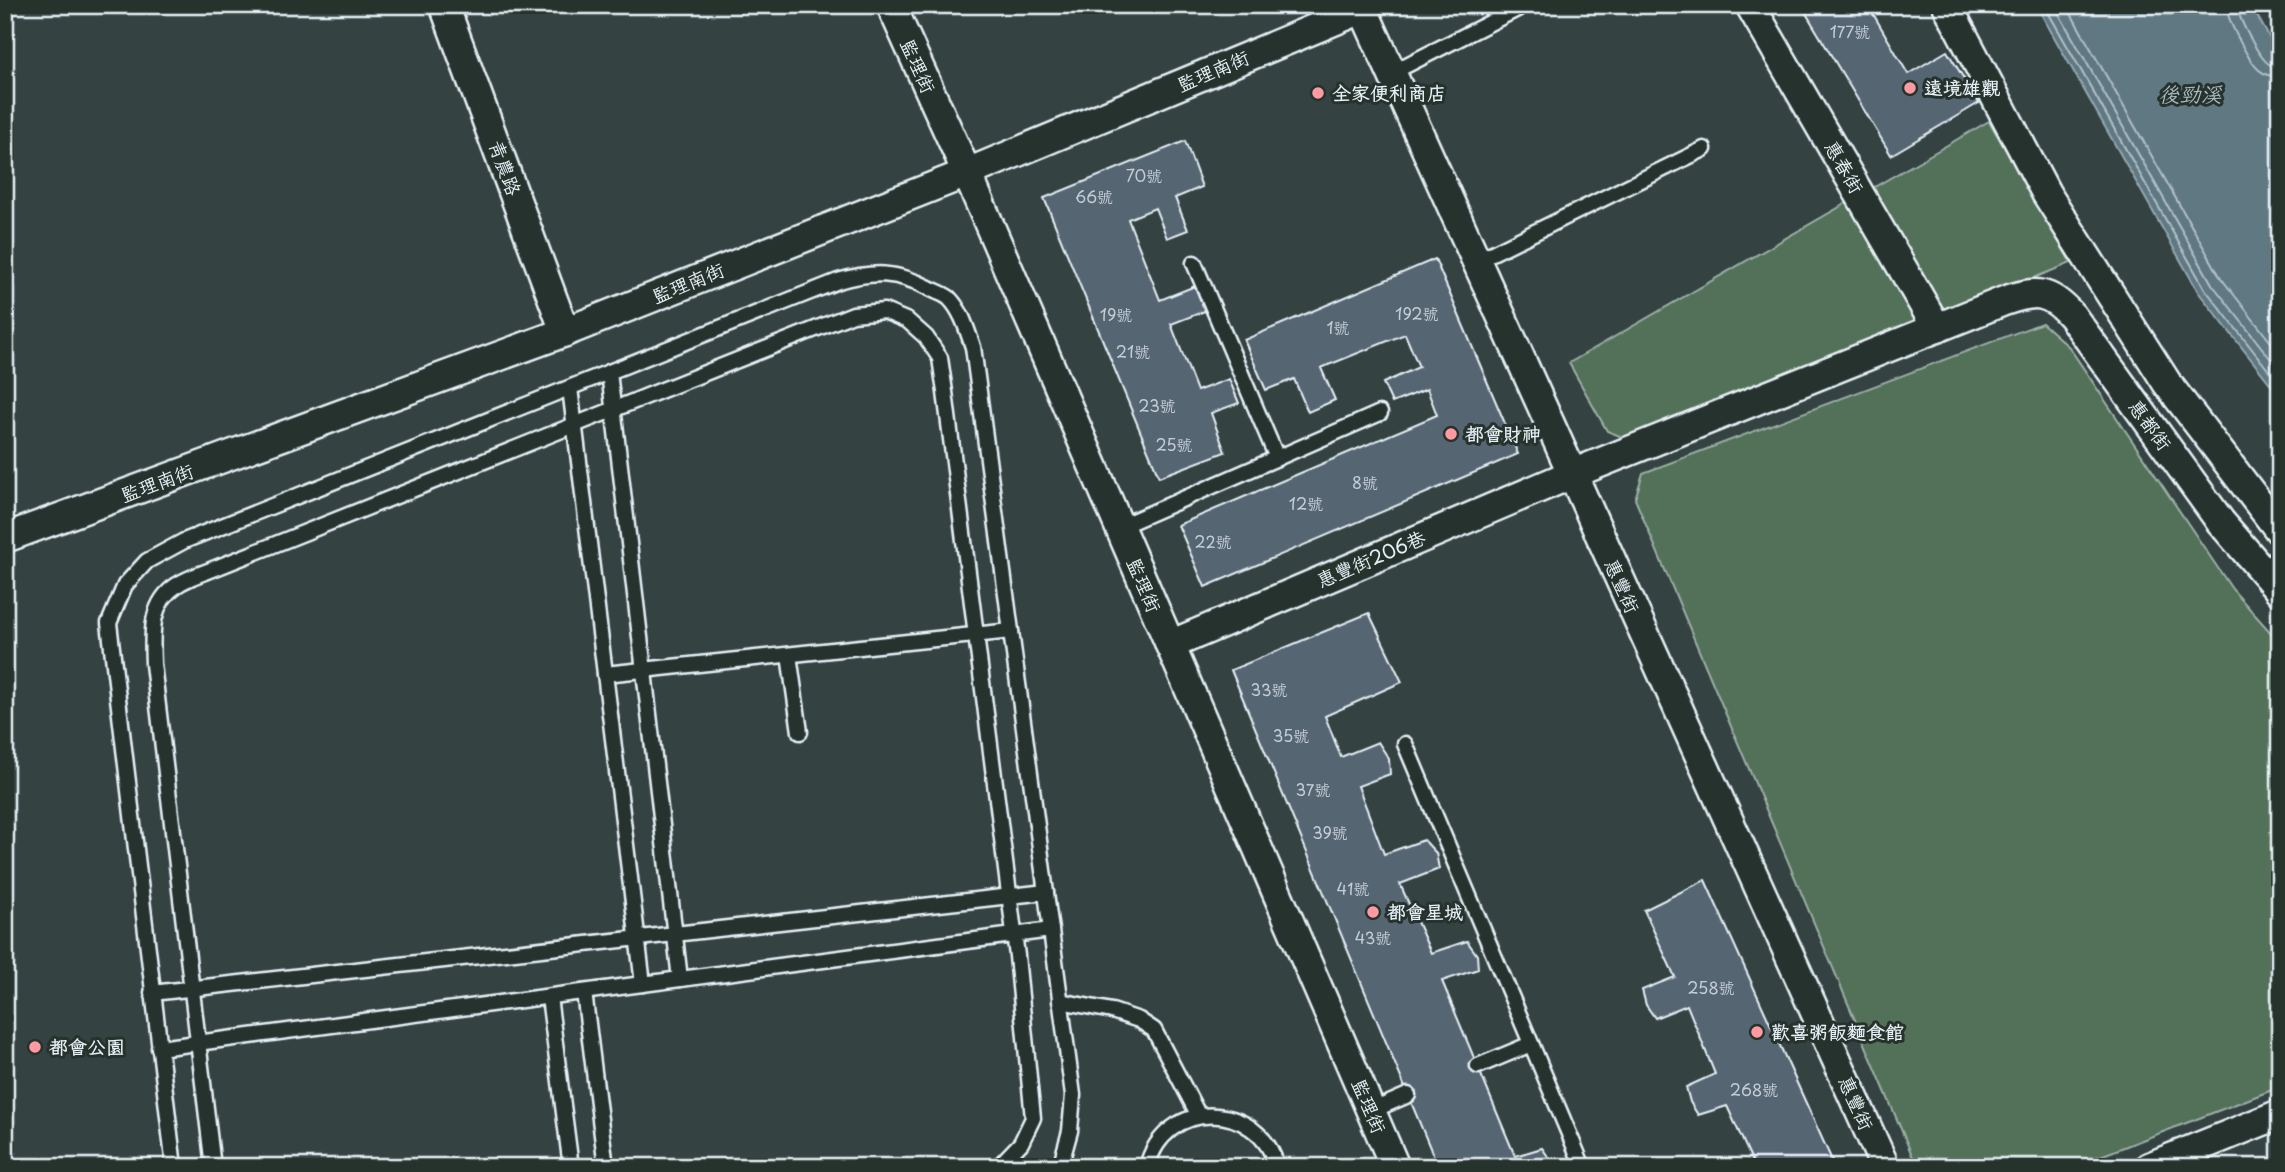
<svg xmlns="http://www.w3.org/2000/svg" width="2285" height="1172" font-family="'Playpen Sans','LXGW WenKai TC',sans-serif">
<rect width="100%" height="100%" fill="#344242"/>
<filter id="ink" filterUnits="userSpaceOnUse"><feTurbulence type="fractalNoise" baseFrequency=".0143" numOctaves="2"/><feDisplacementMap in="SourceGraphic" scale="14" xChannelSelector="R" yChannelSelector="G"/><feConvolveMatrix kernelMatrix="1 2 1 2 8 2 1 2 1" color-interpolation-filters="sRGB"/></filter>
<g filter="url(#ink)">
<!-- green -->
<g fill="#527058" stroke="#9db0a8" stroke-width="2">
<polygon points="1989,121 2071,263 1630,440 1607,431 1569,363"/>
<polygon points="2042,323 2069,347 2232,589 2280,643 2280,1087 2072,1167 1917,1167 1635,499 1643,473"/>
</g>
<!-- water -->
<polygon fill="#607882" stroke="#96a8b1" stroke-width="2" points="2036,5 2251,5 2280,56 2280,396 2199,293"/>
<g fill="none" stroke-linecap="round" stroke-linejoin="round">
<!-- shore -->
<g stroke="#b2c1c9" stroke-width="2">
<polyline points="2044,5 2205,289 2280,385"/>
<polyline points="2054,5 2212,284 2280,371"/>
<polyline points="2066,5 2221,278 2280,354"/>
<path d="M2226,5c1,15 22,55 33,65 6,5 13,7 21,7"/>
<path d="M2237,5c0,11 22,53 32,59 4,3 6,2 11,3"/>
</g>
</g>
<!-- building -->
<g fill="#566572" stroke="#e8f1f8" stroke-width="2">
<polygon points="1801,5 1868,5 1908,74 1947,51 1979,103 1891,155"/>
<polygon points="1185,141 1202,187 1175,198 1188,230 1167,238 1155,208 1128,219 1160,300 1195,286 1205,311 1171,324 1197,391 1229,379 1239,403 1211,413 1225,452 1159,477 1044,198"/>
<polygon points="1435,259 1518,454 1205,587 1178,525 1437,415 1427,389 1392,403 1383,383 1419,367 1405,334 1321,368 1335,400 1308,412 1294,379 1266,390 1244,340"/>
<polygon points="1369,613 1402,682 1325,716 1341,757 1378,742 1389,759 1390,774 1358,786 1384,854 1424,840 1436,853 1439,869 1400,884 1431,953 1467,941 1477,955 1478,969 1442,981 1515,1156 1542,1148 1552,1162 1552,1167 1438,1167 1231,670"/>
<polygon points="1705,880 1835,1167 1755,1167 1727,1106 1698,1115 1690,1102 1686,1087 1715,1074 1687,1005 1655,1018 1646,1005 1642,990 1675,977 1644,910"/>
</g>
<g fill="none" stroke-linecap="round" stroke-linejoin="round">
<defs>
<g id="lane">
<polyline points="1391,73 1525,5"/>
<polyline points="1476,261 1704,149"/>
<polyline points="1194,263 1277,458"/>
<polyline points="609,372 680,979"/>
<polyline points="570,388 643,984"/>
<polyline points="1119,527 1380,413"/>
<polyline points="789,655 800,732"/>
<polyline points="605,674 1011,631"/>
<polyline points="1405,744 1583,1167"/>
<polyline points="584,992 606,1167"/>
<polyline points="152,993 1046,892"/>
<polyline points="549,997 571,1167"/>
<polyline points="1060,1001 1112,1011 1139,1020 1154,1030 1199,1116"/>
<polyline points="159,1048 1051,930"/>
<polyline points="1478,1066 1531,1044"/>
<polyline points="1371,1111 1408,1095"/>
<path d="M174,1167l-65,-544 16,-38 22,-24 37,-20 654,-260c34,-10 59,-10 91,7 6,3 15,6 20,10 13,13 18,32 24,49l100,748 -3,36 -10,36"/>
<path d="M213,1167l-60,-503c-1,-29 -4,-61 24,-79 10,-7 24,-11 36,-16l640,-255 31,-3 24,10 18,16 14,21 5,34 72,564 16,162 -12,25 -23,24"/>
<path d="M1147,1167c17,-69 112,-68 130,0"/>
</g>
<g id="street">
<polyline points="444,5 565,332"/>
<polyline points="891,5 967,173 1395,1167"/>
<polyline points="1361,5 1885,1167"/>
<polyline points="1750,5 1937,328"/>
<polyline points="1947,5 2046,193 2167,383 2280,531"/>
<polyline points="5,538 565,332 967,173 1362,9"/>
<path d="M1170,645l402,-171 432,-173c32,-11 45,-11 68,15l148,205 60,70"/>
<polyline points="2149,1167 2280,1114"/>
</g>
</defs>
<!-- lane casing -->
<use href="#lane" stroke="#e8f1f8" stroke-width="19"/>
<!-- street casing -->
<use href="#street" stroke="#e8f1f8" stroke-width="33"/>
<!-- lane -->
<use href="#lane" stroke="#26332d" stroke-width="14"/>
<!-- street -->
<use href="#street" stroke="#26332d" stroke-width="28"/>
</g>
</g>
<!-- markers -->
<g fill="#ff9aa2" stroke="#26332d" stroke-width="2.5">
<circle cx="1910" cy="88" r="7"/>
<circle cx="1318" cy="93" r="7"/>
<circle cx="1451" cy="434" r="7"/>
<circle cx="1373" cy="912" r="7"/>
<circle cx="1757" cy="1032" r="7"/>
<circle cx="35" cy="1047" r="7"/>
</g>
<g text-anchor="middle" stroke-width="6" stroke-linejoin="round" paint-order="stroke">
<!-- number labels -->
<g font-size="16" fill="#c4ced6">
<text x="1850" y="38">177號</text>
<text x="1144" y="182">70號</text>
<text x="1094" y="203">66號</text>
<text x="1417" y="320">192號</text>
<text x="1116" y="321">19號</text>
<text x="1338" y="334">1號</text>
<text x="1133" y="358">21號</text>
<text x="1157" y="412">23號</text>
<text x="1174" y="451">25號</text>
<text x="1365" y="489">8號</text>
<text x="1306" y="510">12號</text>
<text x="1213" y="548">22號</text>
<text x="1269" y="696">33號</text>
<text x="1291" y="742">35號</text>
<text x="1313" y="796">37號</text>
<text x="1330" y="839">39號</text>
<text x="1353" y="895">41號</text>
<text x="1373" y="944">43號</text>
<text x="1711" y="994">258號</text>
<text x="1754" y="1096">268號</text>
</g>
<!-- street labels -->
<g font-size="19" fill="#e8f1f8" stroke="#26332d">
<text transform="translate(918 66) rotate(66)" y="7">監理街</text>
<text transform="translate(1213 71) rotate(-23)" y="7">監理南街</text>
<text transform="translate(1844 167) rotate(60)" y="7">惠春街</text>
<text transform="translate(505 168) rotate(70)" y="7">青農路</text>
<text transform="translate(688 283) rotate(-22)" y="7">監理南街</text>
<text transform="translate(2150 425) rotate(54)" y="7">惠都街</text>
<text transform="translate(157 483) rotate(-20)" y="7">監理南街</text>
<text transform="translate(1371 559) rotate(-23)" y="7">惠豐街206巷</text>
<text transform="translate(1144 585) rotate(67)" y="7">監理街</text>
<text transform="translate(1622 586) rotate(66)" y="7">惠豐街</text>
<text transform="translate(1856 1103) rotate(66)" y="7">惠豐街</text>
<text transform="translate(1369 1106) rotate(67)" y="7">監理街</text>
</g>
<!-- poi labels -->
<g font-size="19" font-weight="bold" fill="#e8f1f8" stroke="#26332d" text-anchor="start">
<text x="1924" y="95">遠境雄觀</text>
<text x="1332" y="100">全家便利商店</text>
<text x="1465" y="441">都會財神</text>
<text x="1387" y="919">都會星城</text>
<text x="1771" y="1039">歡喜粥飯麵食館</text>
<text x="49" y="1054">都會公園</text>
</g>
<!-- water labels -->
<g font-size="21" font-style="italic" fill="#abbbc3" stroke="#26332d">
<text x="2190" y="102">後勁溪</text>
</g>
</g>
<!-- margin -->
<rect width="2285" height="1172" fill="none" stroke="#26332d" stroke-width="28"/>
<rect x="14" y="14" width="2257" height="1144" fill="none" stroke="#e8f1f8" stroke-width="2.5" filter="url(#ink)"/>
</svg>
